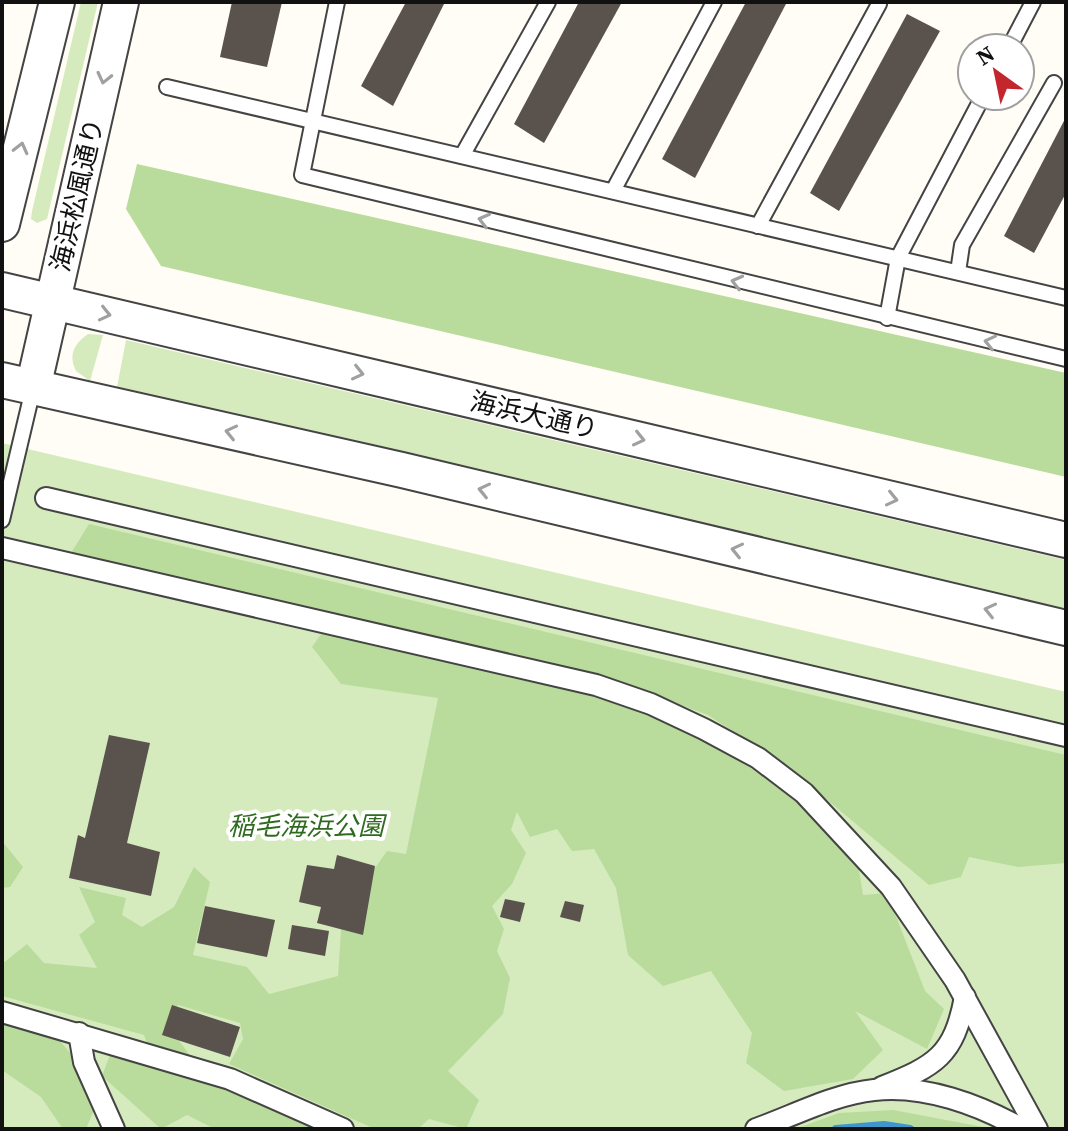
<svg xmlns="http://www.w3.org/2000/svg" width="1068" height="1131" font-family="'Source Serif 4','Noto Sans JP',serif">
<rect width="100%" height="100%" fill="#fffdf5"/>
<!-- green -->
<g fill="#d5ebbd">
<polygon points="81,2 98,2 47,219 37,223 31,219 32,211"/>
<path d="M88,334l15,1 -13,46 -14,-10c-8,-16 -2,-27 12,-37z"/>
<polygon points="126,340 1066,560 1066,610 117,387"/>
<polygon points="2,443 1066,692 1066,1129 2,1129"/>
</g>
<!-- forest -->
<g fill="#b9dc9c">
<polygon points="137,164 1066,373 1066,477 161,266 126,209"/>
<polygon points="89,524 1066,755 1066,863 1018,867 969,857 961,877 929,885 789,768 708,715 600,675 71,553"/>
<polygon points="324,630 592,696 679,725 796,795 858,864 863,895 887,893 925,991 944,1009 927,1049 855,1011 883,1050 853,1079 784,1091 746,1063 752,1033 711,971 663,986 628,955 616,888 594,849 572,851 557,829 530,837 517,812 511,830 526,853 512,884 492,906 504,929 497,951 510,978 503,1014 448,1071 479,1100 466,1129 429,1119 418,1129 375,1129 229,1064 243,1039 240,1023 178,1005 167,1024 210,1083 326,1129 215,1129 187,1115 161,1129 102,1076 112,1049 153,1059 144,1035 2,996 2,964 27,944 44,963 97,968 79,935 95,922 79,887 126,898 122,915 142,927 174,907 194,867 210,882 193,955 247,967 269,994 338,976 342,915 387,851 406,854 438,698 341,684 312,647"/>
<polygon points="2,841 23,867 10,887 2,888"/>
<polygon points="2,1018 48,1027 88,1074 96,1105 86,1129 63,1129 41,1097 2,1070"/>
<polygon points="893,1110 994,1129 795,1129 839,1113"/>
</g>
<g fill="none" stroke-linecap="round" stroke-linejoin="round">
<!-- stream -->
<polyline stroke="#3f96cf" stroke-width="8" points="836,1129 884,1125 910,1129"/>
</g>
<!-- building -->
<g fill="#5a524d">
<polygon points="232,2 282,2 267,67 220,57"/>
<polygon points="406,2 445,2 393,106 361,86"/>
<polygon points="579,2 622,2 544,143 514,124"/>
<polygon points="746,2 787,2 695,178 662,159"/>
<polygon points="907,14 940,31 839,211 810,193"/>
<polygon points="1066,117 1066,193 1034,253 1004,236"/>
<polygon points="109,735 150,743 127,843 160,852 151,896 69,878 78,835 85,838"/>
<polygon points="337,855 375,866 363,935 317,923 321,907 299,902 307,865 334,869"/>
<polygon points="505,899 525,903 520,922 500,917"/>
<polygon points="565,901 584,905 580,922 560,917"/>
<polygon points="205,906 275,920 267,957 197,943"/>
<polygon points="292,925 329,931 325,956 288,949"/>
<polygon points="172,1005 240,1027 230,1057 162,1035"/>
</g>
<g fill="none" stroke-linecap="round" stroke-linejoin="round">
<defs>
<g id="service">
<polyline points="337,2 302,175 1066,359"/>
<polyline points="1009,48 1033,2"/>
<polyline points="167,87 1066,298"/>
<polyline points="462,156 548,2"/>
<polyline points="613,191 714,2"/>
<polyline points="758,226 879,4"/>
<polyline points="958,272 962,245 1054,83"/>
<polyline points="887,318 898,258 983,96"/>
<polyline points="2,520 33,389"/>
</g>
<g id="pedestrian">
<polyline points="46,498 1066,736"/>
<polyline points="2,548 596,685 651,704 704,729 758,758 804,793 891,887 955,980 1037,1129"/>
<polyline points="2,1012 230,1079 343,1129"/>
<polyline points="79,1033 84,1062 114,1129"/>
<path d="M882,1087c53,-21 72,-31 83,-90"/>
<path d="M756,1129c37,-13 78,-35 118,-39 50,-6 106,15 148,39"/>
</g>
<g id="tertiary">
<polyline points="2,224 57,2"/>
<polyline points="2,290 1066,540"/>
<polyline points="2,380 402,470 1066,628"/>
<polyline points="33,388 121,2"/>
</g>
</defs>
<!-- service casing -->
<use href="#service" stroke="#444" stroke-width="18"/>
<!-- pedestrian casing -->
<use href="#pedestrian" stroke="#444" stroke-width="24"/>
<!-- tertiary casing -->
<use href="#tertiary" stroke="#444" stroke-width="38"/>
<!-- service -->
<use href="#service" stroke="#fff" stroke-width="14"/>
<!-- pedestrian -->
<use href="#pedestrian" stroke="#fff" stroke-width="20"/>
<!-- tertiary -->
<use href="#tertiary" stroke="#fff" stroke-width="34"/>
</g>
<!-- one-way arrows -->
<defs><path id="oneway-chevron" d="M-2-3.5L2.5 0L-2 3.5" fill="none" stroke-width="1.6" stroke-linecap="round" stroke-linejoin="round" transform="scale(2)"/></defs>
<g stroke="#a0a0a0">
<use href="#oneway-chevron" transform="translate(104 78) rotate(103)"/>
<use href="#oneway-chevron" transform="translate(21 148) rotate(-76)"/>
<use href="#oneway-chevron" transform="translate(484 220) rotate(-166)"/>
<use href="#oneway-chevron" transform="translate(737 282) rotate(-166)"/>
<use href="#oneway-chevron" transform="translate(105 314) rotate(13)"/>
<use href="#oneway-chevron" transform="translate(990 342) rotate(-167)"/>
<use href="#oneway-chevron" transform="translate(358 373) rotate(13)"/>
<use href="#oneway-chevron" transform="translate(231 432) rotate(-167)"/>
<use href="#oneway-chevron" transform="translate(639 439) rotate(13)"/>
<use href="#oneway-chevron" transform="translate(484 490) rotate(-167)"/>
<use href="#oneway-chevron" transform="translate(892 499) rotate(13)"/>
<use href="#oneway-chevron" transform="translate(737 550) rotate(-167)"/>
<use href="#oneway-chevron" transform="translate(990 610) rotate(-167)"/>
</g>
<g text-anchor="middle" stroke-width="8" stroke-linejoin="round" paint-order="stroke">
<!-- street labels -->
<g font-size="26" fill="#111" stroke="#fff">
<text transform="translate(77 195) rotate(-77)" y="9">海浜松風通り</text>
<text transform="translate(534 415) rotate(13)" y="9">海浜大通り</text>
</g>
<!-- park labels -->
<g font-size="26" font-style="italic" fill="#2f6b1f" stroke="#fff">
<text x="306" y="835">稲毛海浜公園</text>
</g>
</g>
<!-- border -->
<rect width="1068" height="1131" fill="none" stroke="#111111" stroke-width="8"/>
<!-- north arrow -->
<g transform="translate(996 72) rotate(327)"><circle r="38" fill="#ffffff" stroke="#a0a0a0" stroke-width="2"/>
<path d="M0-6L14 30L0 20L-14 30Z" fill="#c4262e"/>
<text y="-12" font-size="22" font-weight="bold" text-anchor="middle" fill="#111111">N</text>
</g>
</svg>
